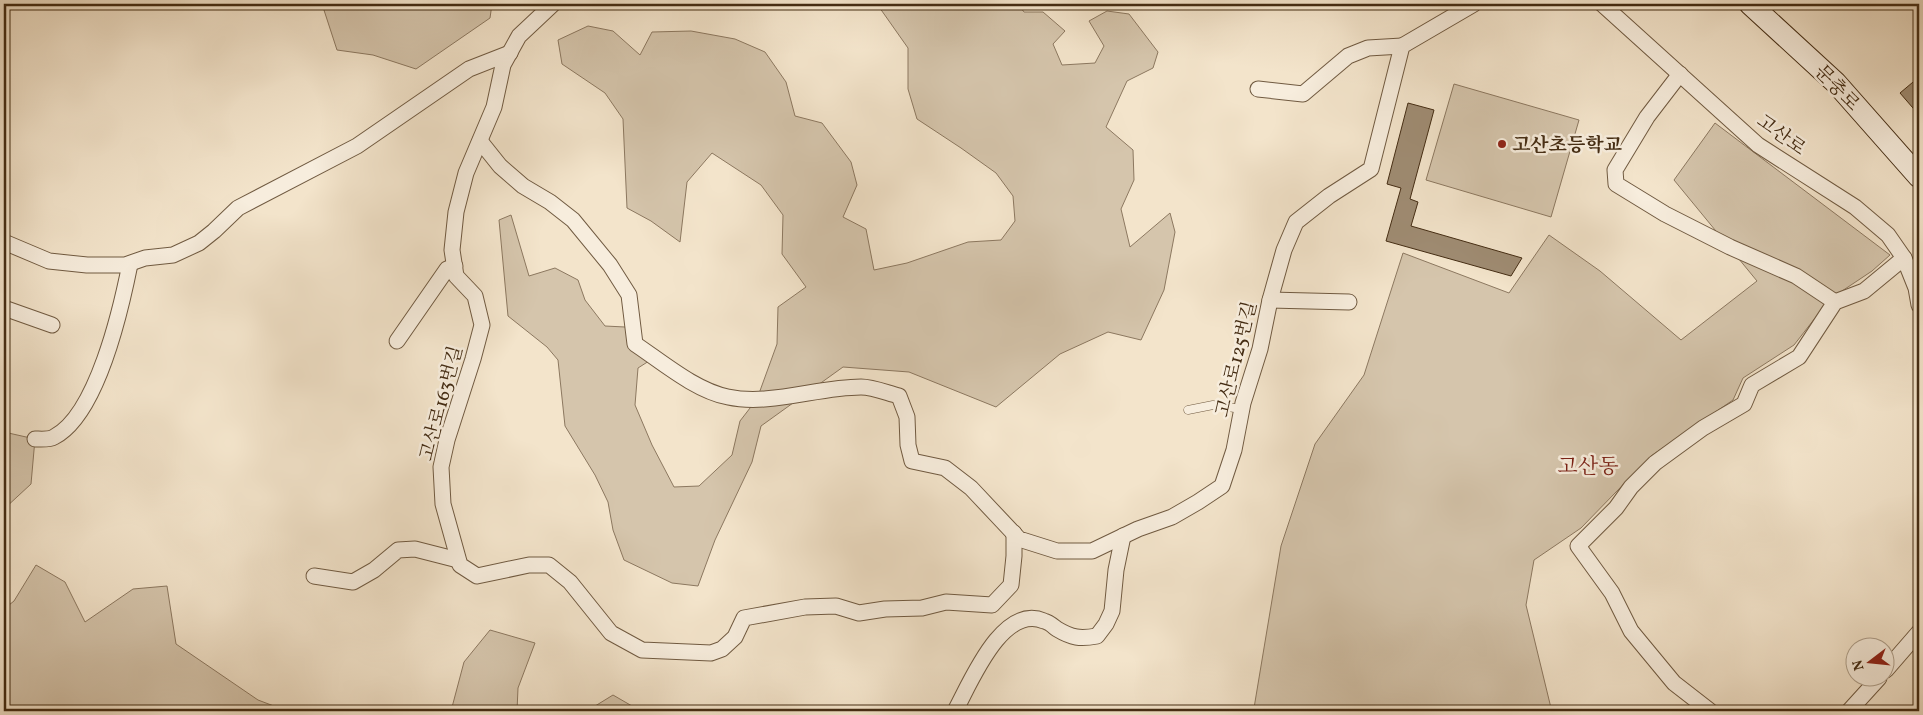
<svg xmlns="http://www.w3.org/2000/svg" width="1923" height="715" font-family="Vollkorn,'Noto Serif KR',serif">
<rect width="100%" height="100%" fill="#f3e4cb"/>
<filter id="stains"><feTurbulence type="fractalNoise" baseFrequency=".004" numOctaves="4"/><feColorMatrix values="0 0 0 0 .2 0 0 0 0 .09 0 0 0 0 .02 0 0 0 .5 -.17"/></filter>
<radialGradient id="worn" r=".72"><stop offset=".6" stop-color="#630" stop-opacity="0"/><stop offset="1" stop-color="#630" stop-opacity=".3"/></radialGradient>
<!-- green -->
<g fill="#d5c5ac" stroke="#8c7860">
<polygon points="322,4 492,4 490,18 416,69 373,55 337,50"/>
<polygon points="877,4 1018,4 1024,12 1043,12 1065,31 1053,44 1062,65 1095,63 1104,46 1089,21 1107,11 1129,14 1158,52 1153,68 1127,81 1106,127 1133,150 1134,180 1121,209 1130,247 1170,213 1175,232 1164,290 1141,340 1108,332 1060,354 996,407 909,372 843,367 761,426 752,462 715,540 698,586 672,583 624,560 613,530 608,502 595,475 565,426 558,360 547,347 508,316 499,220 511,215 529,276 555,268 578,280 585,300 605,326 625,327 660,354 638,368 635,405 652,445 674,487 699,486 732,455 740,421 757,399 777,344 778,307 806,287 782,254 783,215 761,185 712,153 687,182 680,242 651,221 627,208 623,119 605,93 562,64 558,40 588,26 613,31 640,55 652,32 691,31 735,39 765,52 786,82 795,116 822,123 851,162 857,185 843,217 866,229 874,270 907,263 968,242 1001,240 1015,221 1013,196 996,173 961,148 917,119 908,89 908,48"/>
<polygon points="1454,84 1579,120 1551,217 1426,180"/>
<polygon points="1715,123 1890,255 1872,271 1830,299 1794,345 1743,378 1733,400 1651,456 1581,528 1534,560 1526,605 1551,708 1547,711 1247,711 1254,708 1281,546 1315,444 1364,375 1403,253 1509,293 1549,235 1600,271 1681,340 1757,281 1674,180"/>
<polygon points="4,432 35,439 31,484 4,509"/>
<polygon points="36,565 65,582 85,622 133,589 167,586 176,644 258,700 287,711 4,711 4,609 14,601"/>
<polygon points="490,630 535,643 518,688 517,711 451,711 464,662"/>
<polygon points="613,695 632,706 629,711 587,711"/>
</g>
<!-- building -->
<g fill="#9f8c73" stroke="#442c13">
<polygon points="1919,77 1919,115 1900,93"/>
<polygon points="1408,103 1434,110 1410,199 1418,202 1411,226 1522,258 1511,276 1386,241 1401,188 1387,184"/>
</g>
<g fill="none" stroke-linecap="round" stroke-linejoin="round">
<defs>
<polyline id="lane" points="1188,410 1213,405 1242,409"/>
<g id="street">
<polyline points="553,4 519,36 503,65 494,107 466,173 456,212 452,250 456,276 475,296 482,325 473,359 447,440 441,467 443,504 460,565 477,576 529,565 549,565 570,582 611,633 642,650 711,653 722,649 735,637 744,618 805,607 836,606 859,613 885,609 922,608 946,602 992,605 1011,585 1014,556 1014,533"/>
<polyline points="1602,4 1758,145 1855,207 1888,235 1904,258 1916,288 1919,305"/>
<polyline points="1680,74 1647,117 1615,170 1616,184 1665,214 1730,247 1796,276 1835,302"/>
<polyline points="1258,89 1303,94 1348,56 1368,48 1402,46"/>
<path d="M480,141l20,25 23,20 27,16 23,18 37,45 19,30 6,49c27,18 61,47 93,53 42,9 90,-10 133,-10 12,0 26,6 38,9l8,21 1,28 4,16 33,7 26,20 48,51 38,12h35l46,-22 34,-12 26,-15 24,-16 12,-36 9,-47 17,-54 10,-49 14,-50 12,-28 33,-26 42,-27 31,-123 72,-42"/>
<polyline points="4,242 49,261 87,265 125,265 145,258 173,255 199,243 214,231 238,208 357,146 469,69 510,53"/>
<polyline points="1270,300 1349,302"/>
<polyline points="4,308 52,325"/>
<polyline points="397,341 447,269 455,266"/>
<path d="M35,439c5,0 14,1 19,-2 43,-22 67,-128 76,-173"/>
<polyline points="314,576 353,582 374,570 398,550 415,549 458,560"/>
<polyline points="1886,670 1919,632"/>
<path d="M955,711c15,-27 47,-108 89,-90 5,1 9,5 13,8 15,9 23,10 40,7l9,-12 6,-13 4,-41 7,-34"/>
<polyline points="1710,711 1674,683 1631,631 1612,593 1578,546 1616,508 1631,487 1655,463 1703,428 1744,404 1752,385 1799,357 1835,302 1864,291 1904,258"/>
<polyline points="1849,711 1879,678"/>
</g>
<polyline id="secondary" points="1750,4 1836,83 1919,177"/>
</defs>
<!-- lane casing -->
<use href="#lane" stroke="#705a41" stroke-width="9"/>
<!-- street casing -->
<use href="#street" stroke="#705a41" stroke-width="17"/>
<!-- secondary casing -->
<use href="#secondary" stroke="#442c13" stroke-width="23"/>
<!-- lane -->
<use href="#lane" stroke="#f7eddd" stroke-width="8"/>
<!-- street -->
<use href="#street" stroke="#f7eddd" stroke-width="15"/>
<!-- secondary -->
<use href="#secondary" stroke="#f7eddd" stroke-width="21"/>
</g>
<!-- markers -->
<circle fill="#8f2418" stroke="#f7eddd" stroke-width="2" cx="1502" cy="144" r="5"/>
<g text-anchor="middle" stroke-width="5" stroke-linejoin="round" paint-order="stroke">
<!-- street labels -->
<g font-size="19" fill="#442c13" stroke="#f7eddd">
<text transform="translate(1838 87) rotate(46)" y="7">문충로</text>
<text transform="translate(1782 134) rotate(36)" y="7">고산로</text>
<text transform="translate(1235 359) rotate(-76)" y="7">고산로125번길</text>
<text transform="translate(440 403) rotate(-75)" y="7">고산로163번길</text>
</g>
<!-- poi labels -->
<g font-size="19" font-weight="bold" fill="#442c13" stroke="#f7eddd" text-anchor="start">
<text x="1512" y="151">고산초등학교</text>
</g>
<!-- quarter labels -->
<g font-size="21" fill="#7a1f14" stroke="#f7eddd">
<text x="1588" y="473">고산동</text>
</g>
</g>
<!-- margin -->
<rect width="1923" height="715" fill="none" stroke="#f3e4cb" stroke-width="20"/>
<rect x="5" y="5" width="1913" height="705" fill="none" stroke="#442c13" stroke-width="2.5"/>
<rect x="10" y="10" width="1903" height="695" fill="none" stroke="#442c13"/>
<!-- north arrow -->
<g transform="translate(1870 662) rotate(254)"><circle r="24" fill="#f7eddd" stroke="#afa08c"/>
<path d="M0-4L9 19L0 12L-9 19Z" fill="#8f2418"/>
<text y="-8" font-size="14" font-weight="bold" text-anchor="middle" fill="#442c13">N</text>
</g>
<rect width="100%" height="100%" filter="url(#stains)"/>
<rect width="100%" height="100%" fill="url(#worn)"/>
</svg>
